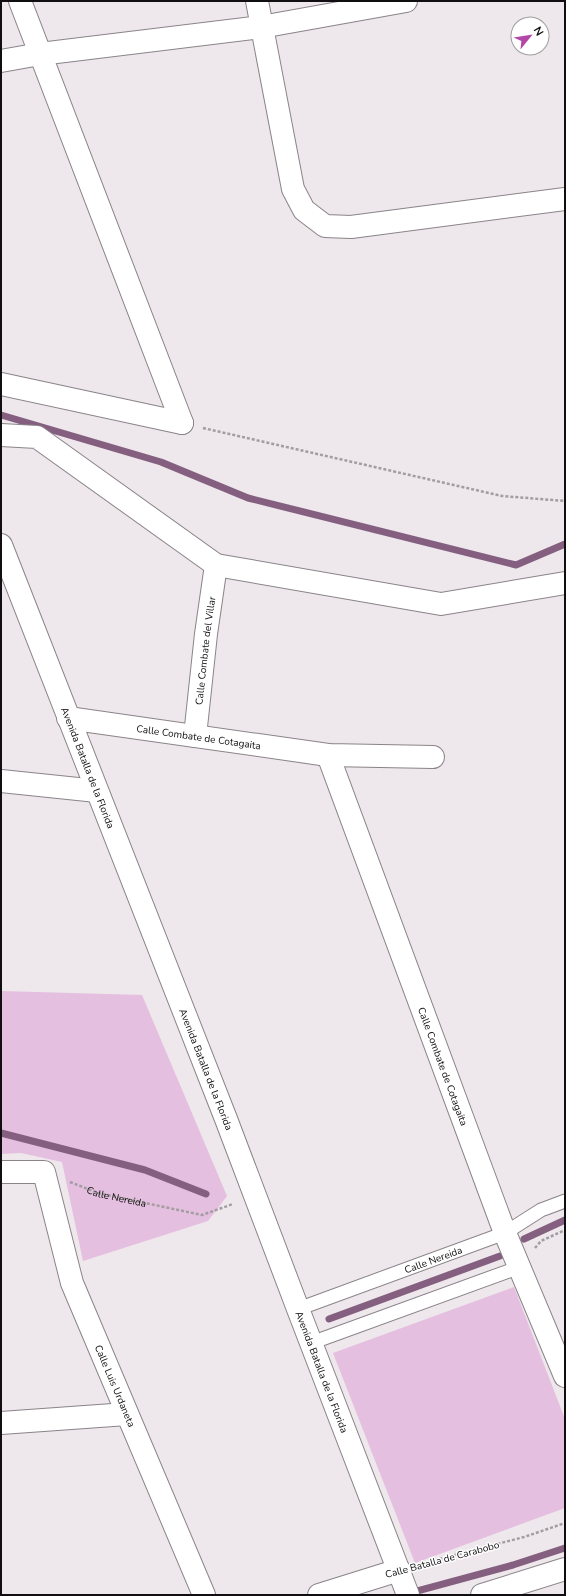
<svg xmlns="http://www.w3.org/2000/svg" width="566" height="1596" font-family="'Nunito Sans',sans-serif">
<rect width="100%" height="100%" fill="#eee7ec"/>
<!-- green -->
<g fill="#e5bfdf">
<polygon points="1,991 142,995 227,1196 208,1221 83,1261 62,1162 21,1153 1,1154"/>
<polygon points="514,1287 565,1419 565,1508 415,1563 333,1353"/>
</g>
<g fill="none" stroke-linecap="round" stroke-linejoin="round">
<!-- stream -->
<g stroke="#845f7f" stroke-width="7">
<polyline points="1,415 161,462 248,498 516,565 565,544"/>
<polyline points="1,1133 145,1170 206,1194"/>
<polyline points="524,1239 565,1220"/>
<polyline points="329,1319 500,1256"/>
<polyline points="410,1593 513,1565 565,1548"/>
</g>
<defs>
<g id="service">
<path id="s2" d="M298,1309l207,-76 36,-23 24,-9"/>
<polyline points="311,1343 520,1267"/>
</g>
<g id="minor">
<polyline points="20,1 182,423"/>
<polyline points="257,1 293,189 304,210 325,226 351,227 565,199"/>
<polyline points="1,61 40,54 261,27 406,1"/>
<polyline points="1,384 182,423"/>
<polyline points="1,435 37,437 216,565 441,604 565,583"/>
<path id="s3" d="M68,718l260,37 105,2"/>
<path id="s4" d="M195,736l11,-102 10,-69"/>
<path id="s5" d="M328,755l177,478 60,143"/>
<polyline points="1,781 97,791"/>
<path id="s6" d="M1,1172h43l28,111 132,312"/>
<polyline points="1,1423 127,1414"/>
<polyline points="319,1595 399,1570"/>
<polyline points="482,1595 565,1569"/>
</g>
<g id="tertiary">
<path id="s7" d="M1,545l225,574 72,190 110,286"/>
</g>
</defs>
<!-- service casing -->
<use href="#service" stroke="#8a8489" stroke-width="15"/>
<!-- minor casing -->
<use href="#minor" stroke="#8a8489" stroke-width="24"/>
<!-- tertiary casing -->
<use href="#tertiary" stroke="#8a8489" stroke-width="24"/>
<!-- path -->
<g stroke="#a39da1" stroke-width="2.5" stroke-dasharray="3 2" stroke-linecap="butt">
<polyline points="203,428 502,496 565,501"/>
<path id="s1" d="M70,1182l28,11 104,22 31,-11"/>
<polyline points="535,1248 541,1241 565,1230"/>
<polyline points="420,1564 524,1537 565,1523"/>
</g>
<!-- service -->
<use href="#service" stroke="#fff" stroke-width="13"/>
<!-- minor -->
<use href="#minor" stroke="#fff" stroke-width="22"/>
<!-- tertiary -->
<use href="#tertiary" stroke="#fff" stroke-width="22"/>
</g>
<g text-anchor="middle" stroke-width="3" stroke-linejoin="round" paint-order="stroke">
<!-- street labels -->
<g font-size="10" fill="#100e10" stroke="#fff">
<text dy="4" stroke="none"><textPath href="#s4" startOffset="86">Calle Combate del Villar</textPath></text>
<text dy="4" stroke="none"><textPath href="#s3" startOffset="132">Calle Combate de Cotagaita</textPath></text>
<text dy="4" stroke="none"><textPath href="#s7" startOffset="239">Avenida Batalla de la Florida</textPath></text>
<text dy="4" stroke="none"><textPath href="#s5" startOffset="332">Calle Combate de Cotagaita</textPath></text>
<text dy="4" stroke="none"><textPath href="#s7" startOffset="563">Avenida Batalla de la Florida</textPath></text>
<text dy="4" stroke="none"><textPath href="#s1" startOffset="49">Calle Nereida</textPath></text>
<text dy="4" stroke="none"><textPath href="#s2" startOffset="144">Calle Nereida</textPath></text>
<text dy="4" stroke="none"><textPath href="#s7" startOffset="887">Avenida Batalla de la Florida</textPath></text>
<text dy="4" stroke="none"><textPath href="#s6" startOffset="269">Calle Luis Urdaneta</textPath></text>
<text transform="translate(442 1559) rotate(-15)" y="4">Calle Batalla de Carabobo</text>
</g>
</g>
<!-- border -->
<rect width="566" height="1596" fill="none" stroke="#100e10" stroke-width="4"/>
<!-- north arrow -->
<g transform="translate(530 36) rotate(60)"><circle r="19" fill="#ffffff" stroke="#9f9f9f"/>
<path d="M0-3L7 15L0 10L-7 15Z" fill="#b247a7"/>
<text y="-6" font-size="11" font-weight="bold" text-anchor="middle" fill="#100e10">N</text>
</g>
</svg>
